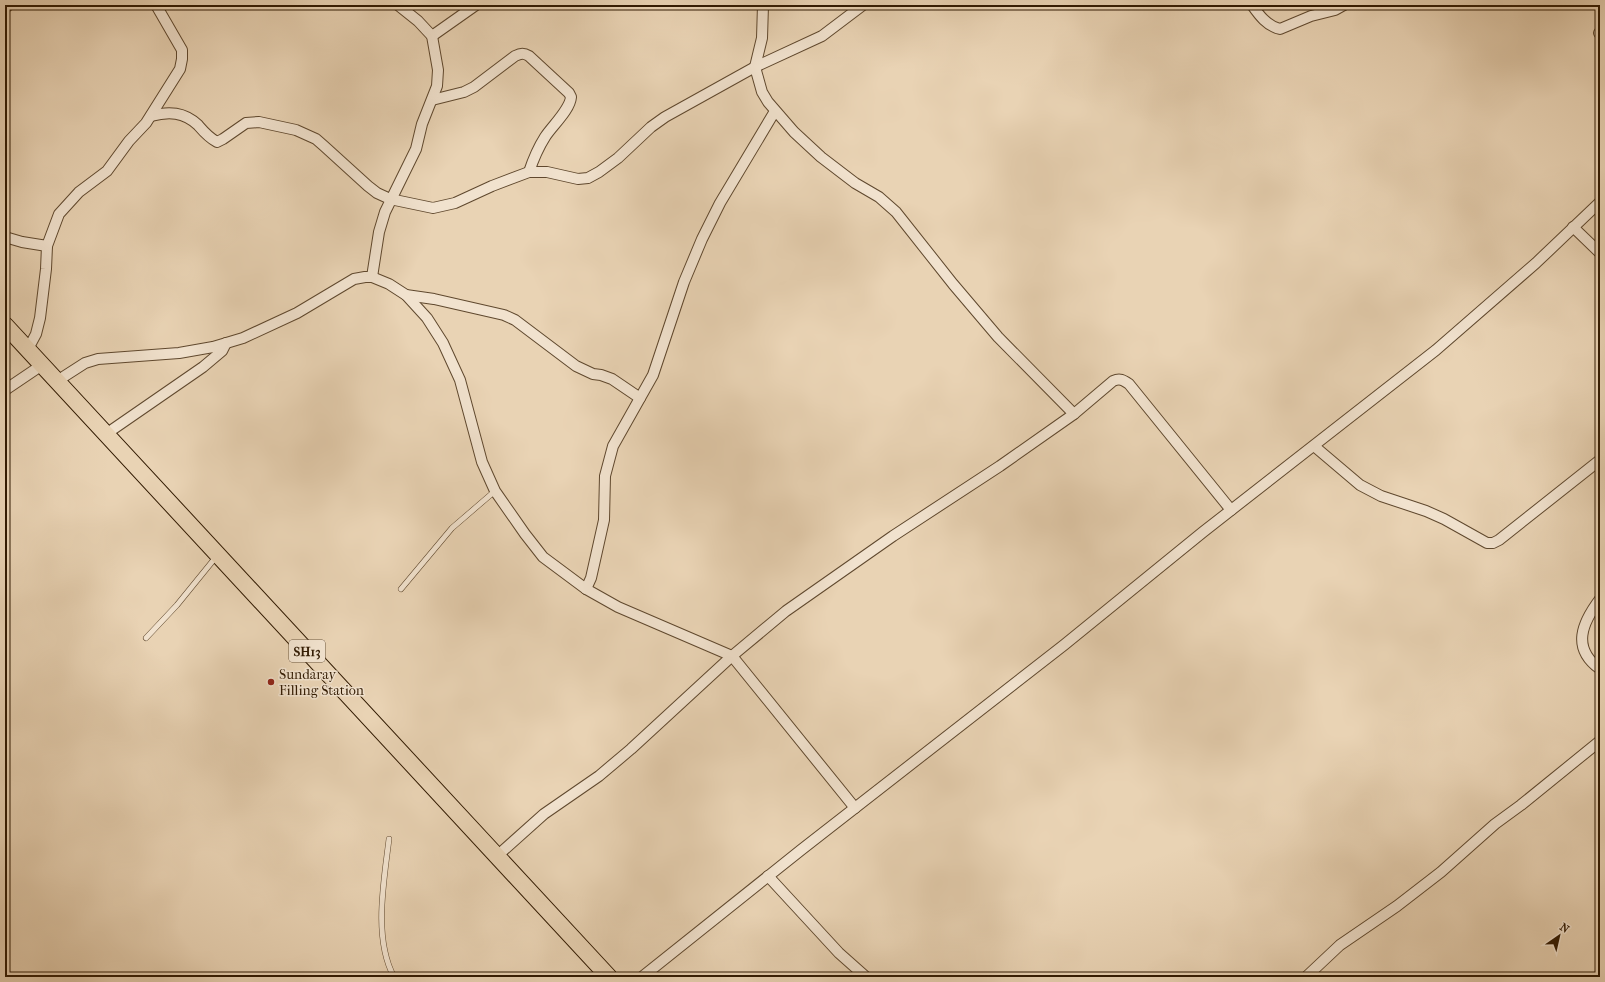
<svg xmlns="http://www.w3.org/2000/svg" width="1605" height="982" font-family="'IM FELL French Canon',serif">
<rect width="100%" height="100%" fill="#e9d3b4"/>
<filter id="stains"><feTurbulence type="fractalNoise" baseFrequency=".005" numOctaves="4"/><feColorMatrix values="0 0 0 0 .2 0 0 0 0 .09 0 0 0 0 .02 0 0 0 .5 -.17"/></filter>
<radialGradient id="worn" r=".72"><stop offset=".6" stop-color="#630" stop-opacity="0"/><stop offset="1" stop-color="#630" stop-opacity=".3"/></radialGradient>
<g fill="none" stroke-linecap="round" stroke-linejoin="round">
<defs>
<g id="lane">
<polyline points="401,589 452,528 495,491"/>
<polyline points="146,638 177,605 216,557"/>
<path d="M389,839c-5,42 -16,99 5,138"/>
</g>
<g id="street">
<polyline points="763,5 762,38 755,67 762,92 768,102 794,132 821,157 855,183 879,197 896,212 953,284 998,337 1074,414"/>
<path d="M1252,5c7,10 15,21 28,24l31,-13 24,-6 9,-5"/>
<polyline points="5,8 9,5"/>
<polyline points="1599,33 1600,34"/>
<polyline points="432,36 476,5"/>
<path d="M432,100l32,-8 10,-5 41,-31c6,-3 9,-3 14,0l40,37 2,4c-1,13 -19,29 -26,40 -7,11 -12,23 -16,35"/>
<path d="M151,116c18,-5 33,-4 47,9 6,7 10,12 19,17l6,-3 23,-16 13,-1 37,8 20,9 8,7 44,40 9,7 13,6 43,9 22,-5 37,-17 37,-14h18l31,7 10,-1 11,-6 19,-14 33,-31 14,-10 90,-50 67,-31 41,-31"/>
<polyline points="1573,227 1600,253"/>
<polyline points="5,237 22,242 47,246"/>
<polyline points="372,277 379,232 385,212 416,149 422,124 437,86 438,70 432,36 418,21 398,5"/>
<polyline points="406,295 434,299 504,315 515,320 576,366 593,374 601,375 612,379 640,398"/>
<polyline points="28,349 36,334 40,318 46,269 47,246 59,214 79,192 107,171 129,141 146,123 180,69 182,59 182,50 156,5"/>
<polyline points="57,381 85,363 98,359 179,353 213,347 243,338 297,313 354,279 365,277 372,277 389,284 406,295 427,318 443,343 460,380 482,462 495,491 525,534 543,557 586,589 618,607 732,656 855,808"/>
<polyline points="5,390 42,365"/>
<polyline points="106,434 203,367 222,351 226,343"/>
<polyline points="1314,446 1360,485 1381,496 1426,511 1444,519 1487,543 1493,543 1499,540 1600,460"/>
<polyline points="586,589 591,578 604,520 605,476 613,446 653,375 684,282 702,239 720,203 775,111"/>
<path d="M1600,599c-18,24 -29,49 0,70"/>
<path d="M497,856l47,-42 55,-38 32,-27 101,-93 54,-45 107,-75 107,-70 74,-52 39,-33c7,-3 10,-1 16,3l102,126"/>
<polyline points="768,876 839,953 866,977"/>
<polyline points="642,977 801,850 1064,645 1203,532 1436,350 1536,263 1600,202"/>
<polyline points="1306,977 1340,945 1397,906 1441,872 1495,824 1521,805 1600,741"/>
</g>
<polyline id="primary" points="5,325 609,977"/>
</defs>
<!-- lane casing -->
<use href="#lane" stroke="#5f482e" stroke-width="6"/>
<!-- street casing -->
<use href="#street" stroke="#5f482e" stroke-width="12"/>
<!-- primary casing -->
<use href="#primary" stroke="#311a02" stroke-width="18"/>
<!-- lane -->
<use href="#lane" stroke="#f1e2ce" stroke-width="5"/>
<!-- street -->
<use href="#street" stroke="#f1e2ce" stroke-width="10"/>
<!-- primary -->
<use href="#primary" stroke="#e9d3b4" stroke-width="16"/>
</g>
<!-- markers -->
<circle fill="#8f2418" stroke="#f1e2ce" stroke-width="1.5" cx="271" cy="682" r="4"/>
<g text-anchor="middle" stroke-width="3" stroke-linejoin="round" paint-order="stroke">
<!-- shield labels -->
<rect fill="#f1e2ce" stroke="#6b563f" stroke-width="1" x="289" y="640" width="36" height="22" rx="3"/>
<g font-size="13" font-weight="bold" fill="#311a02">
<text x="307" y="656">SH13</text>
</g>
<!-- poi labels -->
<g font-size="14" fill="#311a02" stroke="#f1e2ce" text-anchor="start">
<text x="279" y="679">Sundaray<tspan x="279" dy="16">Filling Station</tspan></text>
</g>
</g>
<!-- margin -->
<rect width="1605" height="982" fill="none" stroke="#e9d3b4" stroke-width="20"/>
<rect x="6" y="6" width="1593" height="970" fill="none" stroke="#311a02" stroke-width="2"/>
<rect x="10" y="10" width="1585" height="962" fill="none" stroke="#311a02"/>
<!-- north arrow -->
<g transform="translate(1559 936) rotate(34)" stroke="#f1e2ce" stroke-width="3" paint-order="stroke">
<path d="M0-3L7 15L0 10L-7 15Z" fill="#311a02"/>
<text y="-6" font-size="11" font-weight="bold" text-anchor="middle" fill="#311a02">N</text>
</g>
<rect width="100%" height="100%" filter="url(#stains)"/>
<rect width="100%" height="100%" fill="url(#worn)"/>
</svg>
